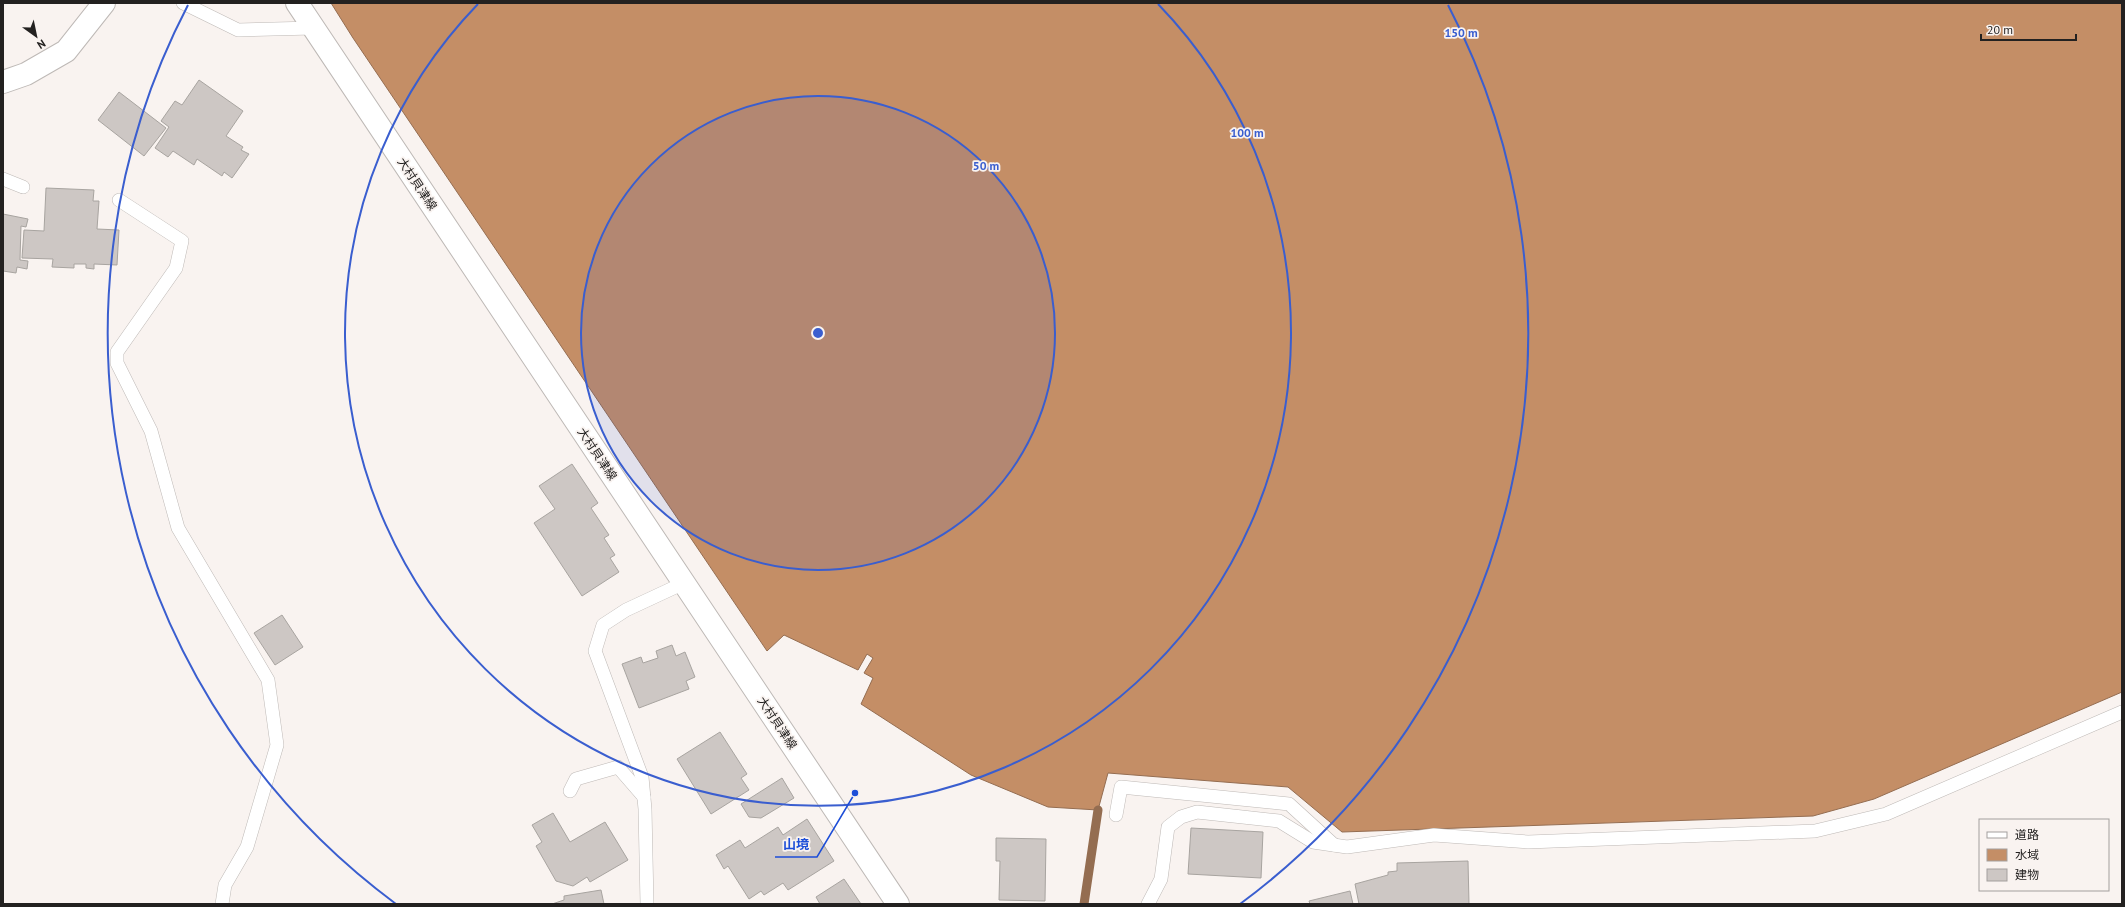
<svg xmlns="http://www.w3.org/2000/svg" width="2125" height="907" font-family="'PT Sans','Noto Sans JP',sans-serif">
<rect width="100%" height="100%" fill="#f9f3f0"/>
<!-- water -->
<polygon fill="#c48e66" stroke="#946d51" points="331,3 2122,3 2122,692 1874,799 1813,816 1342,832 1288,787 1108,773 1098,810 1048,807 971,775 861,704 873,678 864,673 873,658 867,654 858,670 784,635 767,651 353,38"/>
<g fill="none" stroke-linecap="round" stroke-linejoin="round">
<!-- stream -->
<polyline stroke="#946d51" stroke-width="9" points="1084,904 1098,810"/>
</g>
<!-- building -->
<g fill="#cdc7c4" stroke="#a8a4a0">
<polygon points="199,80 243,111 226,136 243,147 241,150 249,154 232,178 224,172 222,176 197,159 194,165 173,151 168,157 155,148 169,127 161,121 175,101 182,105"/>
<polygon points="119,92 166,128 144,156 98,120"/>
<polygon points="46,188 94,190 93,201 99,201 97,229 119,230 117,265 94,264 94,269 86,268 86,264 74,264 74,268 52,267 53,259 22,258 24,230 44,231"/>
<polygon points="3,214 28,219 26,227 21,226 20,260 28,261 27,269 17,267 16,273 3,271"/>
<polygon points="572,464 598,503 591,508 609,535 604,538 615,555 610,558 619,572 582,596 534,523 555,509 539,486"/>
<polygon points="282,615 303,647 275,665 254,633"/>
<polygon points="672,645 676,656 685,652 695,677 686,681 689,689 639,708 622,664 641,657 643,663 658,658 656,651"/>
<polygon points="720,732 747,774 741,778 749,790 711,814 677,759"/>
<polygon points="782,778 794,798 761,818 749,817 741,804"/>
<polygon points="553,813 570,842 605,822 628,860 590,882 587,877 573,886 556,881 536,846 542,842 532,825"/>
<polygon points="807,819 834,861 788,890 783,883 764,895 761,891 749,899 728,866 724,869 716,855 740,840 745,848 778,827 783,835"/>
<polygon points="1191,828 1263,832 1261,878 1188,874"/>
<polygon points="996,838 1046,839 1045,901 999,900 1000,861 996,861"/>
<polygon points="1468,861 1469,904 1359,904 1355,884 1388,875 1388,872 1397,871 1397,863"/>
<polygon points="844,879 861,904 820,904 816,897"/>
<polygon points="601,890 604,904 610,904 552,904 564,900 564,896"/>
<polygon points="1350,891 1353,904 1310,904 1309,901"/>
</g>
<g fill="none" stroke-linecap="round" stroke-linejoin="round">
<defs>
<g id="service">
<polyline points="183,3 238,30 313,28"/>
<polyline points="3,179 23,187"/>
<polyline points="119,200 182,241 176,268 117,352 117,363 151,431 178,528 268,680 277,745 247,847 225,885 222,904"/>
<polyline points="570,791 576,779 618,767 644,797"/>
<polyline points="1116,815 1121,787 1289,804 1334,845"/>
<polyline points="647,904 645,809 642,777 595,651 603,625 626,610 684,583"/>
<polyline points="1148,904 1161,879 1168,827 1181,817 1197,812 1279,821 1313,842 1347,847 1434,835 1528,842 1815,831 1886,814 2122,712"/>
</g>
<polyline id="minor" points="3,82 26,74 66,51 104,3"/>
<polyline id="primary" points="297,3 898,904"/>
</defs>
<!-- service casing -->
<use href="#service" stroke="#beb9b6" stroke-width="14"/>
<!-- minor casing -->
<use href="#minor" stroke="#beb9b6" stroke-width="24"/>
<!-- primary casing -->
<use href="#primary" stroke="#beb9b6" stroke-width="24"/>
<!-- service -->
<use href="#service" stroke="#fff" stroke-width="13"/>
<!-- minor -->
<use href="#minor" stroke="#fff" stroke-width="22"/>
<!-- primary -->
<use href="#primary" stroke="#fff" stroke-width="22"/>
</g>
<!-- distance rings -->
<circle cx="818" cy="333" r="237" fill="#3a5ecf" fill-opacity=".12"/>
<g fill="none" stroke="#3a5ecf" stroke-width="2">
<circle cx="818" cy="333" r="237"/>
<path d="M1158 4A473 473 0 1 1 478 4"/>
<path d="M396 904A710 710 0 0 1 188 5M1448 5A710 710 0 0 1 1240 904"/>
</g>
<g text-anchor="middle" stroke-width="3.5" stroke-linejoin="round" paint-order="stroke">
<!-- street labels -->
<g font-size="12" fill="#232120" stroke="#f9f3f0">
<text transform="translate(417 184) rotate(56)" y="4">大村貝津線</text>
<text transform="translate(597 454) rotate(56)" y="4">大村貝津線</text>
<text transform="translate(777 723) rotate(56)" y="4">大村貝津線</text>
</g>
</g>
<circle cx="818" cy="333" r="6" fill="#3a5ecf" stroke="#f9f3f0" stroke-width="2"/>
<g font-size="12" text-anchor="middle" font-weight="bold" fill="#3a5ecf" stroke="#f9f3f0" stroke-width="3.5" stroke-linejoin="round" paint-order="stroke">
<text x="1461" y="37">150 m</text>
<text x="1247" y="137">100 m</text>
<text x="986" y="170">50 m</text>
</g>
<!-- callouts -->
<path fill="none" stroke="#1d4ed8" stroke-width="1.5" d="M855 793L817 857H775"/>
<circle fill="#1d4ed8" stroke="#f9f3f0" stroke-width="1.5" cx="855" cy="793" r="4"/>
<g font-size="13" text-anchor="middle" font-weight="bold" fill="#1d4ed8" stroke="#f9f3f0" stroke-width="3.5" stroke-linejoin="round" paint-order="stroke">
<text x="796" y="849">山境</text>
</g>
<!-- border -->
<rect width="2125" height="907" fill="none" stroke="#232120" stroke-width="8"/>
<!-- legend -->
<rect x="1979" y="819" width="130" height="72" fill="#f9f3f0" stroke="#a39f9d"/>
<rect x="1987" y="832" width="20" height="6" fill="#ffffff" stroke="#a39f9d"/>
<text x="2015" y="839" font-size="12" fill="#232120">道路</text>
<rect x="1987" y="849" width="20" height="12" fill="#c48e66" stroke="#a39f9d"/>
<text x="2015" y="859" font-size="12" fill="#232120">水域</text>
<rect x="1987" y="869" width="20" height="12" fill="#cdc7c4" stroke="#a39f9d"/>
<text x="2015" y="879" font-size="12" fill="#232120">建物</text>
<!-- north arrow -->
<g transform="translate(36 36) rotate(147)" stroke="#f9f3f0" stroke-width="3" paint-order="stroke">
<path d="M0-3L7 15L0 10L-7 15Z" fill="#232120"/>
<text y="-6" font-size="11" font-weight="bold" text-anchor="middle" fill="#232120">N</text>
</g>
<!-- scale -->
<path d="M1981 34v6h95v-6" fill="none" stroke="#232120" stroke-width="2"/>
<text x="1987" y="34" font-size="12" fill="#232120" stroke="#f9f3f0" stroke-width="3" paint-order="stroke">20 m</text>
</svg>
